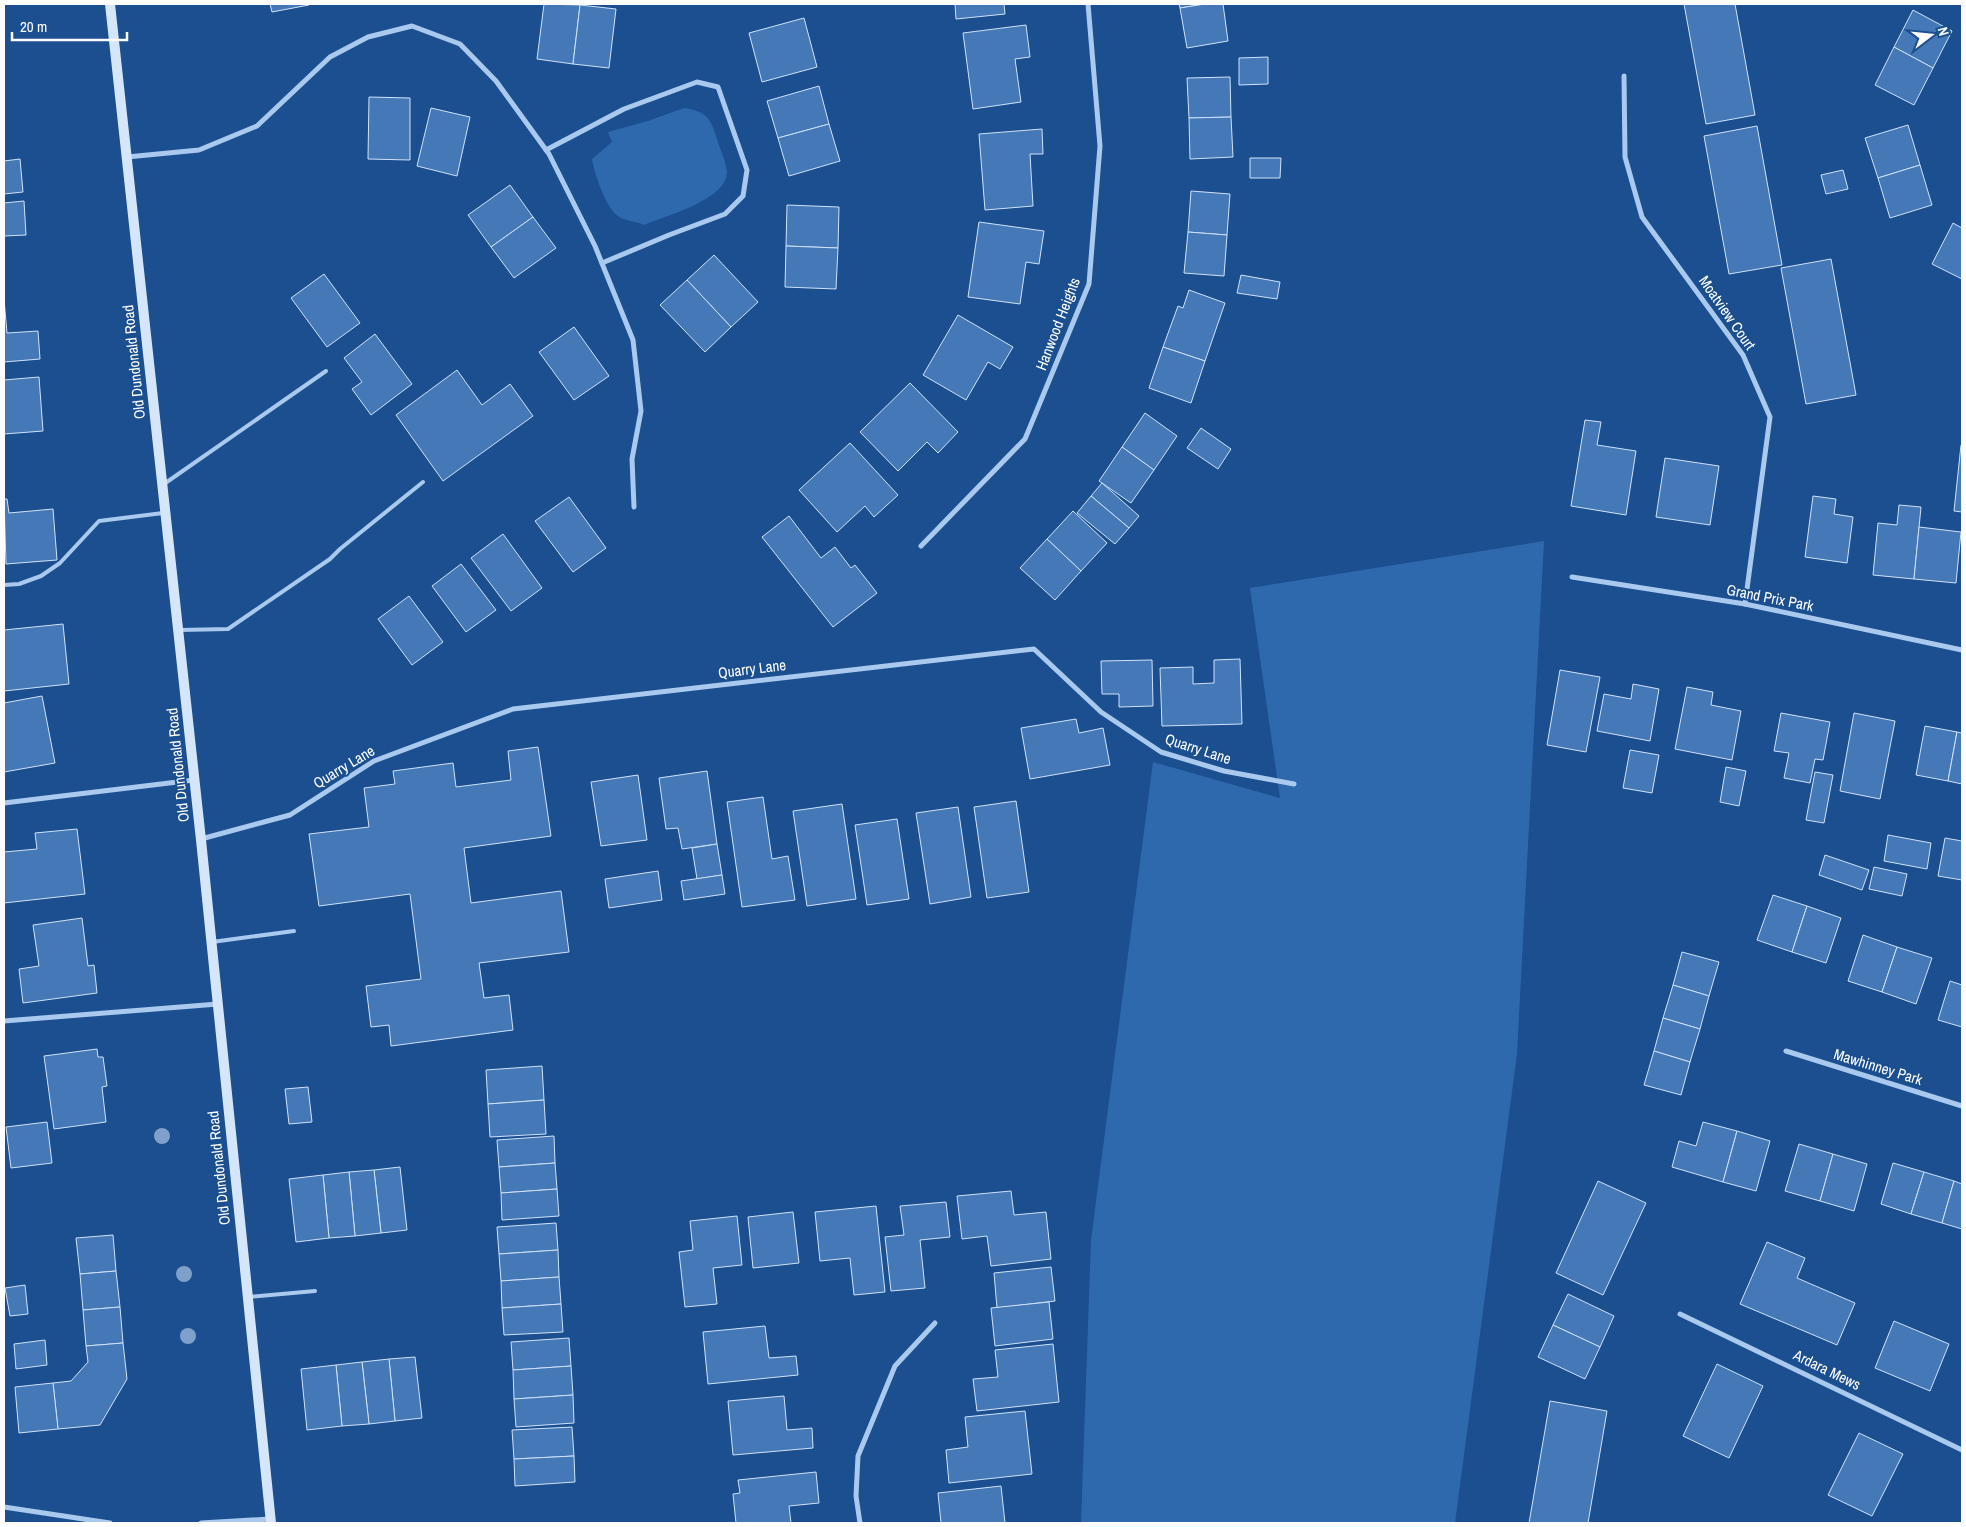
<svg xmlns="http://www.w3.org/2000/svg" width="1966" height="1527" font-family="'Archivo Narrow',sans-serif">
<rect width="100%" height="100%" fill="#1b4f8f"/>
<!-- green -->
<g fill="#2e69ad">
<path d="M684,108c23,4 26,9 33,31 3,10 9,23 10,33 0,28 -62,44 -83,53 -8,-4 -20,-4 -26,-9 -12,-8 -24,-43 -26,-57l20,-17 -4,-10 40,-11z"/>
<polygon points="1544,541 1517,1054 1455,1523 1081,1523 1091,1240 1153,762 1280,798 1250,588"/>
</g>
<!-- building -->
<g fill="#4478b7" stroke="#cfe3fa">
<polygon points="270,4 309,4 309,5 272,12"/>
<polygon points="544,4 580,5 573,64 537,59"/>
<polygon points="955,4 1004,4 1005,14 956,19"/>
<polygon points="1179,4 1205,4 1180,8"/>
<polygon points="1205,4 1223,4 1228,41 1187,48 1180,8"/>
<polygon points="1684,4 1735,4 1755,115 1706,124"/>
<polygon points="580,5 616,9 609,68 573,64"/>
<polygon points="1913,10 1952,31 1933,68 1894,47"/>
<polygon points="804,18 817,67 762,82 749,33"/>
<polygon points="1026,25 1030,57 1015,59 1021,102 973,109 963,33"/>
<polygon points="1894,47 1933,68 1914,105 1875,85"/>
<polygon points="1268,57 1268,84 1239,85 1239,58"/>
<polygon points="1230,77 1231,117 1189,118 1187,78"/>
<polygon points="819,86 829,124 778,138 767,101"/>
<polygon points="369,97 410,98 410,160 368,159"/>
<polygon points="431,108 470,117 457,176 417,166"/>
<polygon points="1231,117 1233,157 1190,159 1189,118"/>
<polygon points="829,124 840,161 789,176 778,138"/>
<polygon points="1908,125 1920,165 1878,178 1865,138"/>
<polygon points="1757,126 1782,265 1729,274 1704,136"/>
<polygon points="1042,129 1043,154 1030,154 1033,206 985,210 979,134"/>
<polygon points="1250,158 1281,158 1280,178 1250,178"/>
<polygon points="20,159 23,192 4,194 4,161"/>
<polygon points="1920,165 1932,205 1890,218 1878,178"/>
<polygon points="1843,170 1848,189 1826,194 1821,175"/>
<polygon points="510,185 533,217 491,247 468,215"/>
<polygon points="1191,191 1230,194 1227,235 1188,232"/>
<polygon points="24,201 26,235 4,236 4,203"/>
<polygon points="787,205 839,207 838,248 786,246"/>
<polygon points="533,217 556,248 514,278 491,247"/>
<polygon points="979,222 1044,231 1039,264 1026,262 1020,304 968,297"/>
<polygon points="1953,223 1962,228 1962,279 1932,264"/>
<polygon points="1188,232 1227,235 1224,276 1184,273"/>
<polygon points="786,246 838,248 836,289 785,287"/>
<polygon points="714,255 758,302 731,327 687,280"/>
<polygon points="1831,259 1856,395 1806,404 1781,268"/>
<polygon points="324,274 360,323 327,347 291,298"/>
<polygon points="1241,275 1280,282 1277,299 1237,293"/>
<polygon points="687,280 731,327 705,352 660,305"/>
<polygon points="1189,290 1225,303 1205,361 1163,347 1178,306 1183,308"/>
<polygon points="4,299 7,333 38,331 40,359 4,362"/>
<polygon points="958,315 1013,347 1000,369 988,362 966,400 923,375"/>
<polygon points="574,327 609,376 574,400 539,352"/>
<polygon points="375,334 412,384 371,415 352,389 362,382 344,358"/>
<polygon points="1163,347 1205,361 1191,403 1149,388"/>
<polygon points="457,370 482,405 510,384 533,416 443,481 396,415"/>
<polygon points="39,377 43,431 4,434 4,380"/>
<polygon points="910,383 958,432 938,453 927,442 898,471 860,432"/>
<polygon points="1145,413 1177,436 1154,470 1122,447"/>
<polygon points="1585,420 1601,422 1597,445 1636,451 1626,515 1571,506"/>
<polygon points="1201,428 1231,449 1218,469 1187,448"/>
<polygon points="850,443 898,495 874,517 865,506 837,532 799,490"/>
<polygon points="1961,445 1962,445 1962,512 1954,511"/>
<polygon points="1122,447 1154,470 1131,503 1099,481"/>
<polygon points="1665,458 1719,466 1710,525 1656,517"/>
<polygon points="1102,483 1139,516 1129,528 1091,496"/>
<polygon points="1091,496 1129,528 1115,544 1077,513"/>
<polygon points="1813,496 1836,499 1834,514 1853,517 1847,563 1805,557"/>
<polygon points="569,497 606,548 573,572 535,521"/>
<polygon points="4,499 7,499 9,513 53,509 57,560 6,564"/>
<polygon points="1899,505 1921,507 1914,579 1873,575 1878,523 1897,525"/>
<polygon points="1073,511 1107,543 1081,571 1047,539"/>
<polygon points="789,516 821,558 835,547 851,568 855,565 877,593 833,627 762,537"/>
<polygon points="1919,527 1961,532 1956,583 1914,579"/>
<polygon points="503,534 542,588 511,611 471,558"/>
<polygon points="1047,539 1081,571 1055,600 1020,568"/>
<polygon points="461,564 496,610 466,632 432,586"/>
<polygon points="409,596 443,642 412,665 378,619"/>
<polygon points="63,624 69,684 4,691 4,630"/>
<polygon points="1240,659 1242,724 1162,726 1160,668 1193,667 1193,684 1214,683 1214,660"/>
<polygon points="1152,660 1153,706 1119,707 1119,694 1102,694 1101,661"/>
<polygon points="1560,670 1600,677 1586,752 1547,745"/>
<polygon points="1633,684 1659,689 1650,741 1597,731 1604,694 1631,699"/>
<polygon points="1687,687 1713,692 1711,705 1741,711 1732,760 1675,749"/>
<polygon points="42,696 55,763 4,772 4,703"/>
<polygon points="1781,713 1830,722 1823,760 1815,759 1810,783 1784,778 1789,753 1774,751"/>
<polygon points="1854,713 1895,721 1880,799 1840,791"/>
<polygon points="1076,719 1079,733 1103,728 1110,765 1030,779 1021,728"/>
<polygon points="1925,726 1957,732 1948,781 1916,775"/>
<polygon points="1957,732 1962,733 1962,784 1948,781"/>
<polygon points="538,747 551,836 464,848 471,903 561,891 569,952 479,963 484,998 509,995 513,1030 391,1046 389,1025 371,1027 366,986 421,979 410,894 319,906 309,834 369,827 364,788 395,784 393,771 453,763 456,787 511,780 508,751"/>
<polygon points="1630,750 1659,755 1652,793 1623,788"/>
<polygon points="1726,767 1746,771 1739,806 1720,802"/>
<polygon points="707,771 717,844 682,849 678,828 666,829 659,778"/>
<polygon points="1815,772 1833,775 1824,823 1806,820"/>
<polygon points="638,775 647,840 601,846 591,782"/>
<polygon points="763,797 772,859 788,856 795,900 742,907 727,802"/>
<polygon points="1016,801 1029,892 987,898 974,807"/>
<polygon points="842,804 856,899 807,906 793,811"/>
<polygon points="958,807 971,897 930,904 916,813"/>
<polygon points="897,819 909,899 867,905 855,825"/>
<polygon points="77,829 85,894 4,903 4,852 37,849 35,833"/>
<polygon points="1888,835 1931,843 1927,869 1884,861"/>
<polygon points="1945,838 1962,841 1962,880 1938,876"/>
<polygon points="717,844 722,875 697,879 692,848"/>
<polygon points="1825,855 1869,870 1862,890 1819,875"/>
<polygon points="1874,867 1907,874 1902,896 1869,889"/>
<polygon points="658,871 662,900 609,908 605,879"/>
<polygon points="722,875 725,894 684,900 681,881"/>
<polygon points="1773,895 1807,906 1792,952 1757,940"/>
<polygon points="1807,906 1841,918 1826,963 1792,952"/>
<polygon points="82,918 88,966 94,965 97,993 23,1003 19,969 39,966 33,925"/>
<polygon points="1863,935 1897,947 1882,992 1848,981"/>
<polygon points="1897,947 1932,958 1916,1004 1882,992"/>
<polygon points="1682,952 1719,962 1709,996 1673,985"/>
<polygon points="1950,981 1962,985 1962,1027 1938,1020"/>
<polygon points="1673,985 1709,996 1700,1029 1663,1018"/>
<polygon points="1663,1018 1700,1029 1690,1062 1654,1051"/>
<polygon points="97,1049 98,1057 103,1057 107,1086 102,1087 106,1122 54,1129 44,1056"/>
<polygon points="1654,1051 1690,1062 1681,1095 1644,1085"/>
<polygon points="542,1066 544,1100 488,1104 486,1070"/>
<polygon points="308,1087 312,1122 289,1124 285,1089"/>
<polygon points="544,1100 546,1134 490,1137 488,1104"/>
<polygon points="47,1122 52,1163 11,1168 6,1127"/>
<polygon points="1703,1122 1737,1131 1723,1182 1672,1167 1679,1141 1696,1146"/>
<polygon points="1737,1131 1770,1141 1756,1191 1723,1182"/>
<polygon points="554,1136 555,1163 499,1167 497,1140"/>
<polygon points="1799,1144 1833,1154 1820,1201 1785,1191"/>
<polygon points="1833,1154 1867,1164 1854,1211 1820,1201"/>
<polygon points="555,1163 557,1189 501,1193 499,1167"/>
<polygon points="1893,1163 1924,1172 1911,1214 1881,1204"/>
<polygon points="400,1167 407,1230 381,1233 374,1170"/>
<polygon points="374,1170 381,1233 355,1236 349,1172"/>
<polygon points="349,1172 355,1236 329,1238 323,1175"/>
<polygon points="1924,1172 1954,1181 1942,1223 1911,1214"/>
<polygon points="323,1175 329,1238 296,1242 289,1179"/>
<polygon points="1598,1181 1646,1203 1603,1295 1556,1273"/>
<polygon points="1954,1181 1962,1184 1962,1229 1942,1223"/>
<polygon points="557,1189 559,1216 502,1220 501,1193"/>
<polygon points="1011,1191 1014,1215 1046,1212 1051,1259 991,1266 987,1236 962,1239 957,1196"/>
<polygon points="946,1202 950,1237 920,1240 925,1288 891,1291 885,1237 904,1235 900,1206"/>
<polygon points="876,1206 885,1292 854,1295 850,1258 820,1261 815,1212"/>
<polygon points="793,1212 799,1263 753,1268 748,1217"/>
<polygon points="737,1216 742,1265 713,1268 717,1304 685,1307 679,1252 693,1250 690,1221"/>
<polygon points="556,1223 558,1250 499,1254 497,1227"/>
<polygon points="113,1235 116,1271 80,1274 76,1238"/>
<polygon points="1767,1242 1805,1258 1797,1278 1855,1303 1837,1345 1740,1304"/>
<polygon points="558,1250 559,1277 501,1281 499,1254"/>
<polygon points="1051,1267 1055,1301 997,1308 994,1273"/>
<polygon points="116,1271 120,1307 83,1310 80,1274"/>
<polygon points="559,1277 561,1304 502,1308 501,1281"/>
<polygon points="25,1285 28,1314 10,1316 5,1288"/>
<polygon points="1568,1294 1614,1316 1600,1347 1553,1325"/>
<polygon points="1049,1302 1053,1339 995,1346 991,1308"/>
<polygon points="561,1304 563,1332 504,1335 502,1308"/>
<polygon points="120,1307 123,1343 86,1346 83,1310"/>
<polygon points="1894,1321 1949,1344 1930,1391 1875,1368"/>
<polygon points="1553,1325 1600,1347 1585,1379 1538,1357"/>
<polygon points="765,1326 769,1358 796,1356 798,1375 708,1384 703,1332"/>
<polygon points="569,1338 571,1366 513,1370 511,1342"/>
<polygon points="45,1340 47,1365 16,1369 14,1344"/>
<polygon points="123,1343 127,1379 100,1425 58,1429 53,1383 71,1381 88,1362 86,1346"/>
<polygon points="1053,1344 1059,1402 977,1411 973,1379 998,1377 995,1350"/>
<polygon points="415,1357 422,1418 395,1421 389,1359"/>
<polygon points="389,1359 395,1421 369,1424 362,1362"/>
<polygon points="362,1362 369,1424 342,1426 336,1365"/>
<polygon points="1717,1364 1763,1386 1729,1458 1683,1436"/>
<polygon points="336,1365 342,1426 307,1430 301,1369"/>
<polygon points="571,1366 573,1395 514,1399 513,1370"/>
<polygon points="53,1383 58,1429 19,1433 15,1387"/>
<polygon points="573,1395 574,1423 516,1427 514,1399"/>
<polygon points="784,1396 787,1430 812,1428 813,1448 733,1455 728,1401"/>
<polygon points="1550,1401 1607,1411 1588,1523 1529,1523"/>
<polygon points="1025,1411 1032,1474 949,1483 946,1450 968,1447 965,1417"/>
<polygon points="572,1427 574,1456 514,1459 512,1430"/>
<polygon points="1859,1433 1903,1454 1872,1516 1828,1495"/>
<polygon points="574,1456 575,1482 515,1486 514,1459"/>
<polygon points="816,1472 819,1503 789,1506 791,1523 736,1523 733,1494 740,1493 738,1480"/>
<polygon points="1001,1486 1005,1523 935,1523 941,1523 938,1493"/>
</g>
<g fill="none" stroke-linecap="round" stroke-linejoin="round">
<!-- lane -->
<g stroke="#a9c9ee" stroke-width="4">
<polyline points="164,484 326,371"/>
<polyline points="4,585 19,584 41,576 60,563 99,521 163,513"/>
<polyline points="180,630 228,629 330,559 340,549 423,482"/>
<polyline points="212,942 294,931"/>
<polyline points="248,1297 315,1291"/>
</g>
<!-- street -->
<g stroke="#a9c9ee" stroke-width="5">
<polyline points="1624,76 1625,157 1642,217 1743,355 1770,417 1745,604"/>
<polyline points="546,150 624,109 697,82 718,87 747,170 743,196 725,214 669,235 602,263"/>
<polyline points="127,157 199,150 257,126 330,57 368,37 412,26 460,44 496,81 549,154 595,246 633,340 641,411 632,459 634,507"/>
<polyline points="921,546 1025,439 1089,284 1100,146 1088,4"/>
<polyline points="1572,577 1745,604 1962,650"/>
<polyline points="4,803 194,780"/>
<polyline points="201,839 290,815 374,761 513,709 1034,649 1101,712 1161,752 1224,771 1294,784"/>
<polyline points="4,1021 218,1004"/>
<polyline points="1786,1051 1962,1106"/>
<polyline points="1680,1314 1962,1450"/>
<polyline points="4,1507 110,1523"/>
<polyline points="201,1523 270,1519"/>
<polyline points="860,1523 856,1496 858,1456 895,1366 935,1323"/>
</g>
<!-- secondary -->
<polyline stroke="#d6e6fa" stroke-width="10" points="110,4 201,840 271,1523"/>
</g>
<!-- trees -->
<g fill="#7ea0ca">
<circle cx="162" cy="1136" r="8"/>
<circle cx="184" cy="1274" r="8"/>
<circle cx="188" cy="1336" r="8"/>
</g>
<g text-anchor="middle" stroke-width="4" stroke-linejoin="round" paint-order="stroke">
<!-- street labels -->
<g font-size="15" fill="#fff" stroke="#1b4f8f">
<text transform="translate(1727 313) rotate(55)" y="5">Moatview Court</text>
<text transform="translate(1058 324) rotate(-69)" y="5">Hanwood Heights</text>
<text transform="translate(134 362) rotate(-96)" y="5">Old Dundonald Road</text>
<text transform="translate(1770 598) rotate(11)" y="5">Grand Prix Park</text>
<text transform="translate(752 669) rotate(-7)" y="5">Quarry Lane</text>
<text transform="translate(1198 749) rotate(18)" y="5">Quarry Lane</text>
<text transform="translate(178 765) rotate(-96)" y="5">Old Dundonald Road</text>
<text transform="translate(344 767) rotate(-31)" y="5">Quarry Lane</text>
<text transform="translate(1878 1067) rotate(17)" y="5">Mawhinney Park</text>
<text transform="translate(219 1168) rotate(-96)" y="5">Old Dundonald Road</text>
<text transform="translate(1827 1370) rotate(26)" y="5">Ardara Mews</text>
</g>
</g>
<!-- border -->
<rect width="1966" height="1527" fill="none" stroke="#ffffff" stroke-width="10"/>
<!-- north arrow -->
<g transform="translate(1931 35) rotate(74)" stroke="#1b4f8f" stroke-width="4" paint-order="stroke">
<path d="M0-4L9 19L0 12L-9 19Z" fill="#ffffff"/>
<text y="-8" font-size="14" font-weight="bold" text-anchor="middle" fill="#ffffff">N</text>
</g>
<!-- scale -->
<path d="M12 32v8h115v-8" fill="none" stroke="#ffffff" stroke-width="2.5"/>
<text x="20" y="32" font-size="15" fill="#ffffff" stroke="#1b4f8f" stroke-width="4" paint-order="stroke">20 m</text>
</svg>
